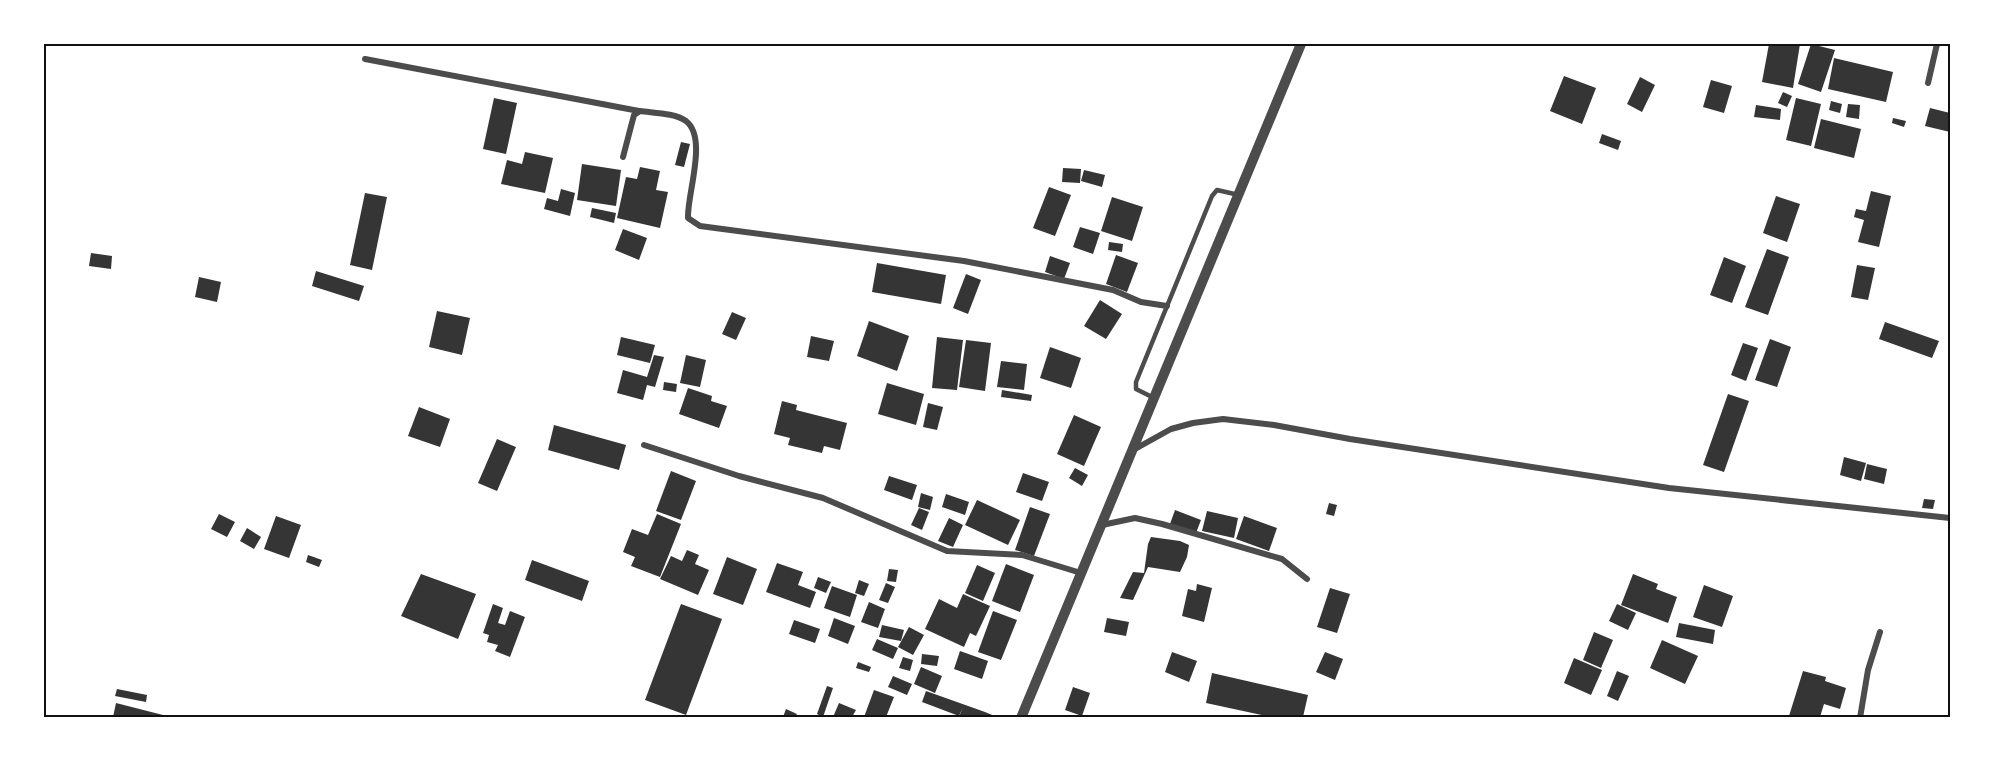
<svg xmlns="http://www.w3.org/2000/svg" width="1994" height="761" font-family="Rubik,sans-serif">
<rect width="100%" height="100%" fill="#fff"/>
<!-- building -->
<g fill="#353535">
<polygon points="1769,44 1800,44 1793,88 1762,82"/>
<polygon points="1811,44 1835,50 1821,92 1798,84"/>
<polygon points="1834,58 1893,72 1886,102 1828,89"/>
<polygon points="1564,76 1596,88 1582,124 1550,111"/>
<polygon points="1640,77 1655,85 1642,112 1627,104"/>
<polygon points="1711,80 1732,86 1724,113 1703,107"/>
<polygon points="1783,92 1792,96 1787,107 1778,103"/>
<polygon points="494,98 517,103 506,154 483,149"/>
<polygon points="1796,98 1821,104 1811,146 1786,140"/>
<polygon points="1831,101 1842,104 1840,113 1829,110"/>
<polygon points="1848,104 1860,105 1859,119 1846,117"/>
<polygon points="1756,105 1781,109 1780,120 1754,117"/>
<polygon points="1930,108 1950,113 1950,132 1925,126"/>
<polygon points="1893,118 1906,121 1904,127 1892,123"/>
<polygon points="1821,119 1861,129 1854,158 1814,148"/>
<polygon points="1602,134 1621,141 1618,150 1599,143"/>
<polygon points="681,142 690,144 684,167 675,165"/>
<polygon points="525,152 553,158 545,193 501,184 507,160 522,164"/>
<polygon points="582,164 621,170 616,206 577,200"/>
<polygon points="640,167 660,171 656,190 668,192 660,228 617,218 626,177 637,179"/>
<polygon points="1063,168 1081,169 1080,183 1062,182"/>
<polygon points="1084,170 1105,175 1102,187 1081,181"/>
<polygon points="1049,187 1071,195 1055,236 1033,228"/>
<polygon points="561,189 575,193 570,216 544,209 547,198 558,201"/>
<polygon points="1871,191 1891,196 1879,247 1858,242 1864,220 1854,217 1856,209 1866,211"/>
<polygon points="365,193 387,197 372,270 350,265"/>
<polygon points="1776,196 1800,204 1787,242 1763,233"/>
<polygon points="1112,197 1143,207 1132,241 1101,231"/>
<polygon points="592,208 616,213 614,223 590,217"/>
<polygon points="1080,227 1100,233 1093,254 1073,247"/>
<polygon points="623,229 647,238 639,260 615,250"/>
<polygon points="1109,242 1123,244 1122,252 1108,250"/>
<polygon points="1767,249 1789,257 1768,315 1745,307"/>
<polygon points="91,253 112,256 111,269 89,266"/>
<polygon points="1116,255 1138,263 1127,292 1106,284"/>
<polygon points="1050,256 1070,263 1064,279 1045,272"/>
<polygon points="1724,257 1746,266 1732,303 1710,295"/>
<polygon points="877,263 946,275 941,304 872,292"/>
<polygon points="1857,265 1875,268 1868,300 1851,297"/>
<polygon points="316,271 364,286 359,301 312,286"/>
<polygon points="966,274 981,280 968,314 953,308"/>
<polygon points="199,277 221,282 217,302 195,297"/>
<polygon points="1100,300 1122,314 1106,339 1084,326"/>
<polygon points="437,311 470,318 462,355 429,347"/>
<polygon points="732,312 746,318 736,340 722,334"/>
<polygon points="869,321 909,336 897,371 857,356"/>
<polygon points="1885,322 1939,341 1932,358 1879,339"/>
<polygon points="811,336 834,341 829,361 807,357"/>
<polygon points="621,337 655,345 650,363 617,355"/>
<polygon points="937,337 963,340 957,390 932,388"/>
<polygon points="1770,339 1791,347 1777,387 1755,380"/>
<polygon points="966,340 991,343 985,391 959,387"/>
<polygon points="1743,343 1758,348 1746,381 1731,375"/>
<polygon points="1050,347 1081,358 1071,388 1040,378"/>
<polygon points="654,355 664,357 655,387 647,385 643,400 617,393 623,370 647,377"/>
<polygon points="686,355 706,360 700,387 680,383"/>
<polygon points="1001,361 1027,364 1024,390 997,387"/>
<polygon points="664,382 677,384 676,392 663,390"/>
<polygon points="887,383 924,394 916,425 878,414"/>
<polygon points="688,388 712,396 711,401 727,406 719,428 679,414"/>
<polygon points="1002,390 1032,395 1031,401 1001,397"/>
<polygon points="1728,394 1749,401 1724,472 1703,465"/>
<polygon points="782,401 797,405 796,410 847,423 840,450 824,446 822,453 788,445 790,438 774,434"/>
<polygon points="928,403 943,407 937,430 923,427"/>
<polygon points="419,407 450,419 440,447 408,436"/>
<polygon points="1074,415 1101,427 1084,466 1057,454"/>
<polygon points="554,425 626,445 619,470 548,450"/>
<polygon points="497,439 516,447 497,491 478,483"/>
<polygon points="1844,457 1866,463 1861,481 1840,475"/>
<polygon points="1867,464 1887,469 1884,484 1864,479"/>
<polygon points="1075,468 1088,475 1082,486 1069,478"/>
<polygon points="671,471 696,481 681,520 656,511"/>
<polygon points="1023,473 1049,482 1042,501 1016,492"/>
<polygon points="889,476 917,485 912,500 884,490"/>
<polygon points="921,493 933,497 930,510 918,507"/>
<polygon points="946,494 969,502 965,515 942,507"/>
<polygon points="1924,499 1935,500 1933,509 1922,508"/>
<polygon points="977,500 1020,520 1008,545 965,525"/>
<polygon points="1329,503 1337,505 1334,516 1326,514"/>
<polygon points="1030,507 1050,514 1034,556 1015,550"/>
<polygon points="919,508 929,512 922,530 911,525"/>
<polygon points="1175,510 1201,520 1196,533 1170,524"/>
<polygon points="1207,511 1238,518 1234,538 1202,531"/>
<polygon points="219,514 235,522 227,537 211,529"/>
<polygon points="657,514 681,524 660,577 631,566 635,557 623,552 632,529 648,535"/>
<polygon points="276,516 301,525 289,558 264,549"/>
<polygon points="1244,516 1277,528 1269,551 1236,539"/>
<polygon points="949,518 963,525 953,547 938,541"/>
<polygon points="247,528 261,537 254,549 240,541"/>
<polygon points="1151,537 1180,541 1189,545 1187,557 1180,572 1148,567 1133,600 1120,598 1133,572 1144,573 1148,544"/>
<polygon points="687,550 699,555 695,564 709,570 698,595 660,579 671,556 682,561"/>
<polygon points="308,555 322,560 319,567 306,562"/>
<polygon points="727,557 757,569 743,605 713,594"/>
<polygon points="532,560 589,581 582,601 525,580"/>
<polygon points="777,563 803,572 798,585 816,592 810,608 766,592"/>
<polygon points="1006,564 1034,575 1020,612 992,601"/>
<polygon points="977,565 995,573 983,601 965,593"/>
<polygon points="889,569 898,570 896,582 887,581"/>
<polygon points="421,574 476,594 458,639 401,616"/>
<polygon points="1633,574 1658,584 1656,589 1677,597 1668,623 1621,605"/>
<polygon points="818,577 831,582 826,593 814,588"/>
<polygon points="859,580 869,584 864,596 855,593"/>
<polygon points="886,583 895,587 888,603 879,600"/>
<polygon points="1197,584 1212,588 1204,622 1182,616 1188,589 1196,591"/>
<polygon points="1704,585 1733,596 1722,627 1693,617"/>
<polygon points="832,586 857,595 850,617 824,608"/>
<polygon points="1330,588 1350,594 1337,633 1317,627"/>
<polygon points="963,594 990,606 976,636 970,633 964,647 925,629 939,599 957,608"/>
<polygon points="869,602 885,609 878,628 861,622"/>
<polygon points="493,604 503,608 498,623 505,625 510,611 525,617 510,657 495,651 498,645 487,642 489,635 483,633"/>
<polygon points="681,604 722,619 686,715 645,700"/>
<polygon points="1617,604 1636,613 1628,630 1609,621"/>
<polygon points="993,611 1017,620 1001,660 978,652"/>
<polygon points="834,618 855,626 848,644 828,636"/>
<polygon points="1107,618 1129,622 1126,636 1104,632"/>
<polygon points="794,620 820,629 815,643 789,634"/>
<polygon points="1679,623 1715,630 1713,644 1676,637"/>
<polygon points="882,625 904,630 901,641 879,637"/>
<polygon points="909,627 924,635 913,655 898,647"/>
<polygon points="1594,632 1613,640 1601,668 1583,660"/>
<polygon points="877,639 898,648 893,659 872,650"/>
<polygon points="1662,640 1698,656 1685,684 1650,668"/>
<polygon points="960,651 988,661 982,679 954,669"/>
<polygon points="1172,652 1197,661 1189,682 1165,672"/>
<polygon points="1325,652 1343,659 1335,680 1316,672"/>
<polygon points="922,654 939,656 937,666 921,664"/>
<polygon points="903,657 913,660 910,671 899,668"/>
<polygon points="1574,658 1602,670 1591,695 1564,683"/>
<polygon points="858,662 871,667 869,672 856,668"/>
<polygon points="921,667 942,676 935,693 914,684"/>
<polygon points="1617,671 1629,676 1618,701 1607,696"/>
<polygon points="1803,671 1826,677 1825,681 1846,688 1840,709 1824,704 1820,717 1789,716"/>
<polygon points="1212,673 1308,695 1303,717 1271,717 1206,703"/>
<polygon points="893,676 912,684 907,695 888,687"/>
<polygon points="827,686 833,688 823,717 817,714"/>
<polygon points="1073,687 1090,693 1082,716 1065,710"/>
<polygon points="117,689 147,695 146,702 115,696"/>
<polygon points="874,690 894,697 886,717 864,717"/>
<polygon points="926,691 985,712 997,717 959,717 963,707 959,716 922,702"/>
<polygon points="116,703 163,715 163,717 113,717"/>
<polygon points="839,703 856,710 852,717 833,717"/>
<polygon points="786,709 797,714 795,717 783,717"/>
</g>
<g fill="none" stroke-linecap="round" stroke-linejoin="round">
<!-- service -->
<polyline stroke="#4c4c4c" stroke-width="4.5" points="1154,398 1136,389 1136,382 1212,196 1217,190 1239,195"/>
<!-- minor -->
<g stroke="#4c4c4c" stroke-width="6">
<polyline points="365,59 639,111"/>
<polyline points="1928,83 1937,44"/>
<path d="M623,157l11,-42 6,-4c14,2 35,2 46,10 22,17 1,73 2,97l12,8 264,35 149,29 28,12 26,4"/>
<polyline points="644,445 739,476 823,498 947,551 1022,555 1081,573"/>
<polyline points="1135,449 1171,429 1193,423 1223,419 1274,425 1350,439 1669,488 1950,518"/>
<polyline points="1102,525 1135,518 1162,524 1282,559 1307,579"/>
<polyline points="1860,718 1868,670 1880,632"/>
</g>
<!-- tertiary -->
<polyline stroke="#4c4c4c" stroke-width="10" points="1021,718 1301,44"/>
</g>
<!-- border -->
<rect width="1994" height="761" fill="none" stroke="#ffffff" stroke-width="90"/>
<rect x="45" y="45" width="1904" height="671" fill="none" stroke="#111" stroke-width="2"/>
</svg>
